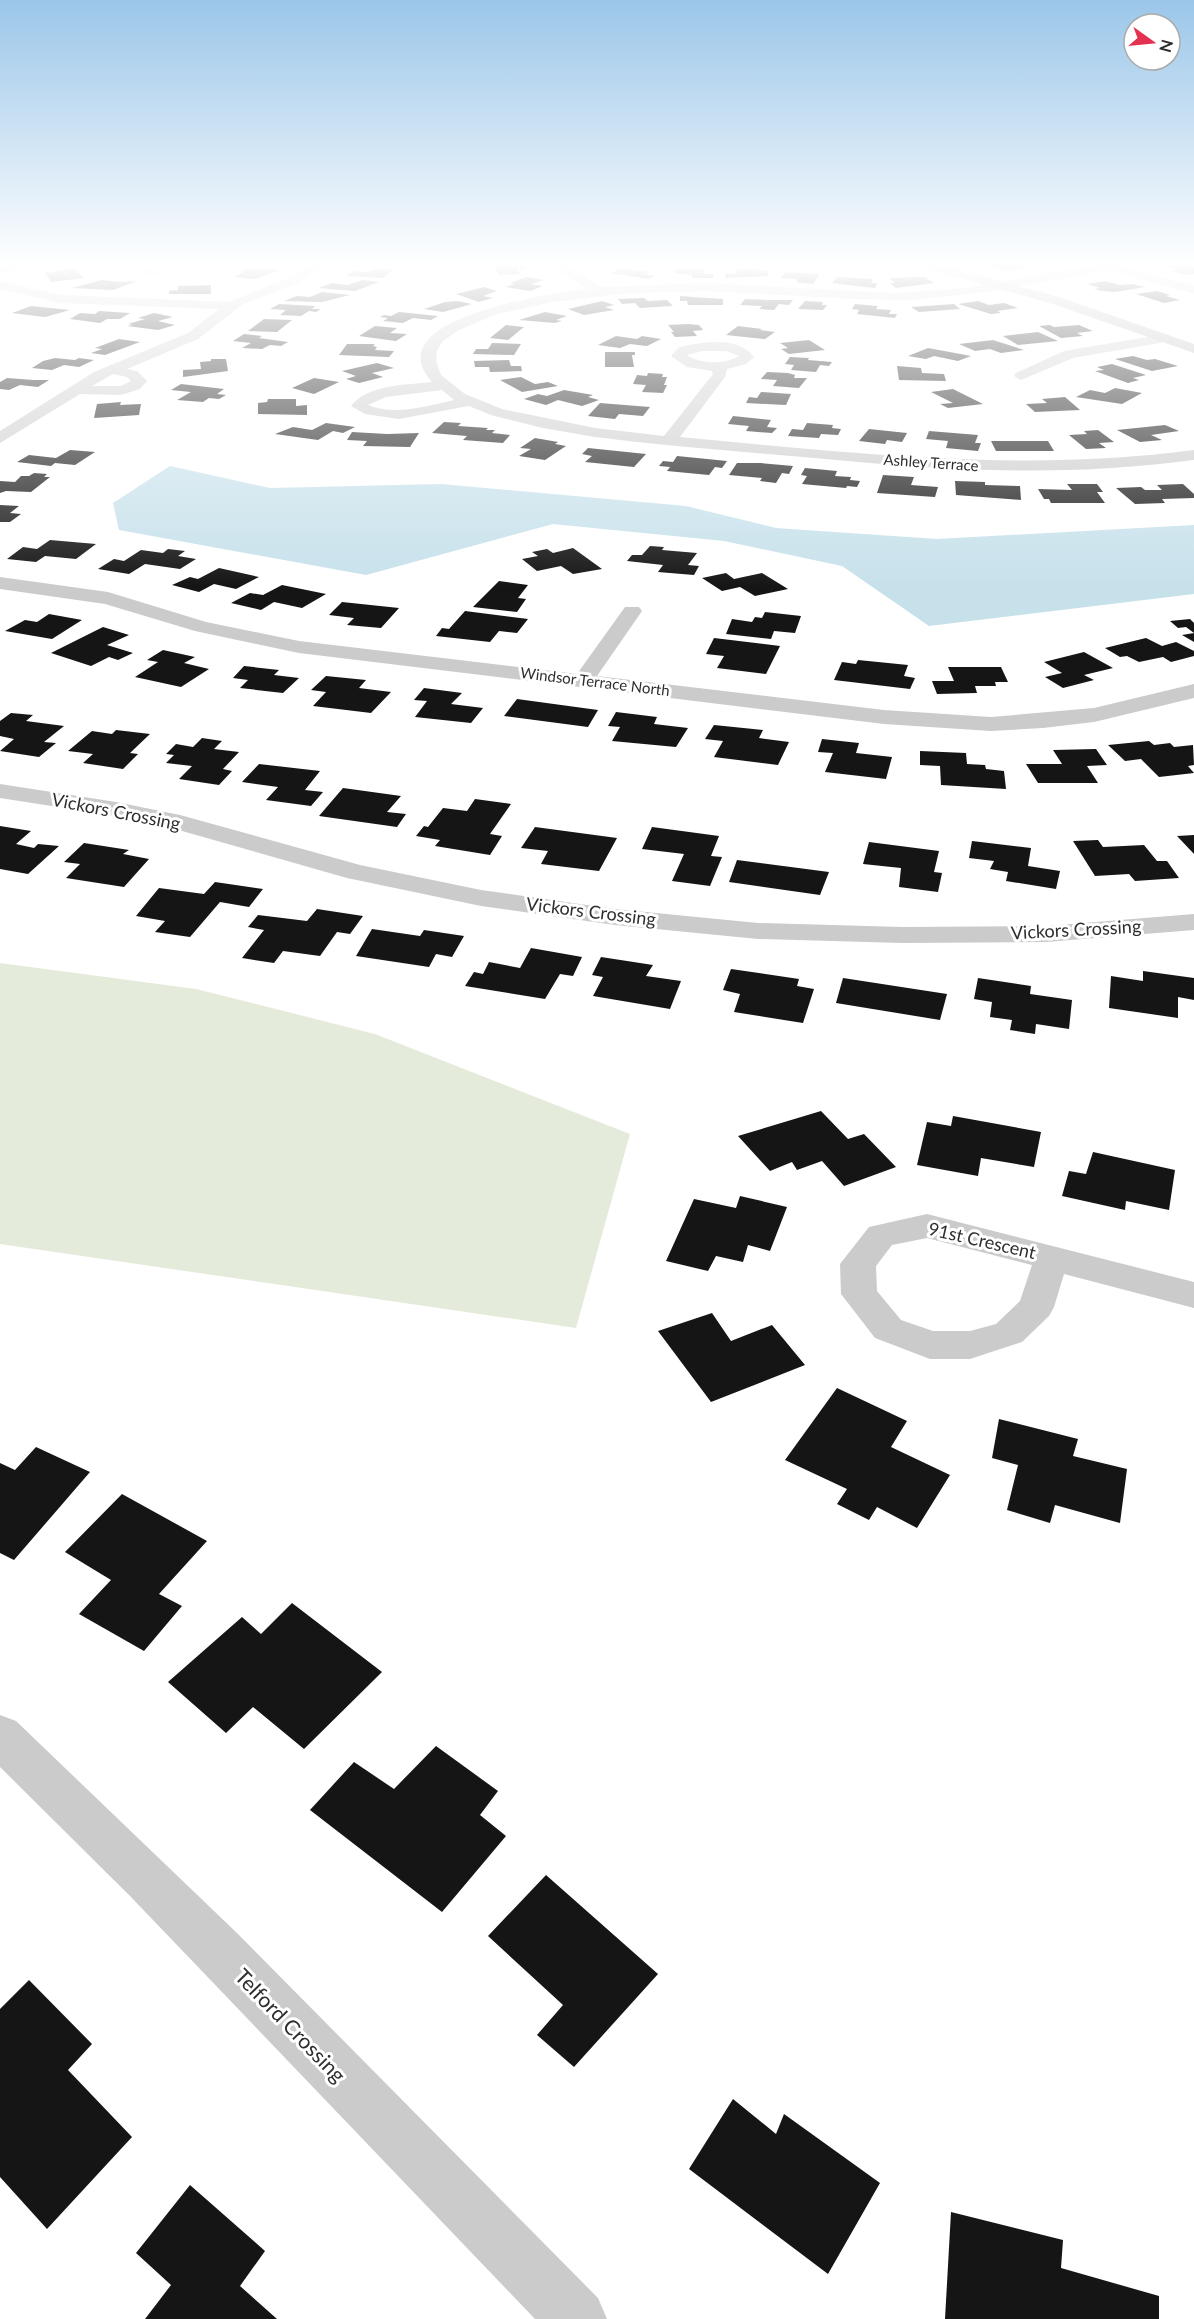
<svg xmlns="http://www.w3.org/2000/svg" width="1194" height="2319" font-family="Lato,sans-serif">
<rect width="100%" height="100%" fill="#fff"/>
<!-- green -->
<polygon fill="#e5ebdb" points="0,963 196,989 375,1034 630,1134 576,1328 0,1244"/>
<!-- water -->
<g fill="#c7e1eb">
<path d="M165,262h51c-24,13 -48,12 -75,13l-5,-3z"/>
<polygon points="170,466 270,488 441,484 686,506 776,528 937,539 1194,525 1194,594 929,626 842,566 724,541 553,524 366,575 119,530 113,503"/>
</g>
<!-- building -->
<g fill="#151515">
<polygon points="368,262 402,262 397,265 364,265"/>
<polygon points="1001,262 1015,262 1031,266 1007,271 986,265"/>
<polygon points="1181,263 1194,266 1194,274 1187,275 1171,271 1178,270 1169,267"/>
<polygon points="523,264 526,269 517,269 520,274 500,275 494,266"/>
<polygon points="255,268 280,270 254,279 234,277 244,272 239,272 246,269"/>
<polygon points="379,268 393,270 383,278 346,276 353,271 367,272"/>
<polygon points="621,268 651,272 645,274 655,276 648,279 611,273"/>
<polygon points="67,269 77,270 83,278 51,282 45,273"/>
<polygon points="675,269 704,269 704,274 713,274 713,278 692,278 692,275 675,273"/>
<polygon points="737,269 768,270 768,276 725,278 726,273 736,274"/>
<polygon points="785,272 820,274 813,284 796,282 798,279 781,278"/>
<polygon points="527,277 544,280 531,284 543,286 530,291 505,287 515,284 510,283"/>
<polygon points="837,277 873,279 871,283 877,283 875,288 832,283"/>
<polygon points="925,277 934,283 896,288 890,283 895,283 889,278"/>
<polygon points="101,280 122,282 137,281 113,290 72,288"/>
<polygon points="363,280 379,282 355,291 318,288 332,283 347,285"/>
<polygon points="1105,281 1120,285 1132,284 1145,287 1115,292 1102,291 1094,289 1100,288 1087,284"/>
<polygon points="211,285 211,294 169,294 169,291 178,290 178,286"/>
<polygon points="484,287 497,291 483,296 493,298 479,302 456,294"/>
<polygon points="1157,291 1170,295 1166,296 1180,300 1164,303 1136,294"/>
<polygon points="322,292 350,295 322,302 284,301 297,296 310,297"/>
<polygon points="680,296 723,299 723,305 688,305 687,301 680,301"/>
<polygon points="644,298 648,301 667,300 673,306 640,308 635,303 622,304 618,299"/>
<polygon points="745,299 768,300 793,300 789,305 779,304 774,310 759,309 762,306 740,305"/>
<polygon points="457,301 472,304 443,312 424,309 445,302"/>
<polygon points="602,301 614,305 605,307 614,310 584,315 568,309"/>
<polygon points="805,301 823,302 822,305 827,305 823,310 798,309"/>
<polygon points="978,301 989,305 1004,303 1018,308 997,311 1001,313 991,314 958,304"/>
<polygon points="279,304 315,306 312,309 321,309 316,312 309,311 301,316 280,315 286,310 270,309"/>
<polygon points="855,304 878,306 876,309 891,310 889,314 897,314 895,318 857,314 859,310 852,309"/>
<polygon points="954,304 960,309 919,312 911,307"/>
<polygon points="31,306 70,310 45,317 12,313"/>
<polygon points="99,311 130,313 120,319 107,319 100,323 70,319 80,313 95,314"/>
<polygon points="399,312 438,316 431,320 413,318 403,323 383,321 388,318 380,317 384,315 391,316"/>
<polygon points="545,312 567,316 556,320 562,321 555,323 519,320"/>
<polygon points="154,313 173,317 158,321 175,325 158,330 127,326 133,325 128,324 145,319 138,318"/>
<polygon points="264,319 292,320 277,332 248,331"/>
<polygon points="688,324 699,325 703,330 693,331 697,336 675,337 671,332 674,332 668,325"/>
<polygon points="506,325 524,327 508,340 490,338"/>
<polygon points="1050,325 1054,327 1079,325 1093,331 1077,333 1083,336 1061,338 1039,326"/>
<polygon points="375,326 397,328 390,333 407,334 396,341 359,336"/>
<polygon points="738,326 762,329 760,330 775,332 765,339 726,335"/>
<polygon points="1038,332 1058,341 1018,345 1003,336"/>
<polygon points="244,334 262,336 259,338 288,342 281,346 270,345 262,349 242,348 251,343 233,341"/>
<polygon points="616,336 637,339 642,336 661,339 647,346 630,344 620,348 598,345"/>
<polygon points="119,339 140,342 105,355 91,353 102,349 95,348"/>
<polygon points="809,340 825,350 789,354 781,349 788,348 780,343"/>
<polygon points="993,340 1024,350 1001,353 990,349 975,351 959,344"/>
<polygon points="492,343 521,344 514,355 473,354 476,349 488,349"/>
<polygon points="347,344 375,344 373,346 377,347 375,350 394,351 389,357 339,355"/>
<polygon points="928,348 955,353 971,356 958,361 934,356 926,359 908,356"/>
<polygon points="605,352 635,352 635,355 632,355 634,367 605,367"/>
<polygon points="1133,356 1147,360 1155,359 1178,366 1152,371 1115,359"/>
<polygon points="790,357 809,358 808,360 832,362 829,366 820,365 816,372 791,370 794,365 785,364"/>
<polygon points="55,358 75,360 79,358 94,360 79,367 64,365 52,370 32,368 43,361"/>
<polygon points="211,359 226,359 228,371 183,377 183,370 201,369 200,362 211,361"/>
<polygon points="509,360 511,366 521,366 522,371 490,372 489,367 475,367 474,361"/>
<polygon points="377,363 394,368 372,373 383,377 359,383 346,379 356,376 342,371"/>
<polygon points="1112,364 1146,375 1133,378 1139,380 1128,383 1095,371 1104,370 1097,367"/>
<polygon points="897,366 921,368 922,373 944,374 946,381 899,380"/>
<polygon points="767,372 788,373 795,375 794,378 807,378 799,388 773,386 777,380 761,379"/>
<polygon points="648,373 663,374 662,377 667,377 664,385 667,385 663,393 642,392 646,385 633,384 637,375 647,376"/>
<polygon points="521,377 535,384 548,382 558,386 522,392 500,380"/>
<polygon points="7,378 34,380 49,380 38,387 20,385 9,390 0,389 0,382"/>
<polygon points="314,378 339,382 314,394 292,388"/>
<polygon points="181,384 224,389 217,394 226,395 219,399 209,398 203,402 177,400 191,392 171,390"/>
<polygon points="1115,388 1142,393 1122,404 1076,397 1090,390 1105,393"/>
<polygon points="953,389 983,404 948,408 940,404 953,403 931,392"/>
<polygon points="564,390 593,395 588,397 599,400 582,406 558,400 546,405 524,399 538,394 547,396"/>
<polygon points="761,392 791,394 786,405 746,403 749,397 757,398"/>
<polygon points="1065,397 1080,410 1035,412 1026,404 1047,403 1042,399"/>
<polygon points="268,399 296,399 296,406 307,405 307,415 258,414 258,403 267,402"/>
<polygon points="121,402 120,405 141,404 139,415 94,418 97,404"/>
<polygon points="600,403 650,407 643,416 619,414 615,419 588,416"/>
<polygon points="733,416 771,420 767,427 777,428 772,433 746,431 749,426 728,424"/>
<polygon points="444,422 461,423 458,426 488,428 486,430 495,430 492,433 510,435 503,443 463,440 467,436 432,433"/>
<polygon points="326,423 355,427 343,433 333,431 318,440 275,434 293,427 312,430"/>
<polygon points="807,423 833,425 832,428 841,429 838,435 821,434 819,438 788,436 792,429 803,430"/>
<polygon points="1165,425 1179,431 1151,435 1162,440 1140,442 1117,430"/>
<polygon points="869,429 907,433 902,442 887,440 885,444 859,441"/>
<polygon points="1098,430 1114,442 1099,443 1106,448 1086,449 1069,435 1087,434 1084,431"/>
<polygon points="929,431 978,435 975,443 981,443 978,451 946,448 948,441 926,439"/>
<polygon points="352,432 387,434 419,433 410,447 363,446 367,441 347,440"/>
<polygon points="535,438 558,442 555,444 566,446 545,460 519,456 531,449 520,448"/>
<polygon points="991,441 1048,441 1054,451 996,451"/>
<polygon points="588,448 646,454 634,467 585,462 592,456 582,454"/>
<polygon points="70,450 95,452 75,465 55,463 51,466 17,462 29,455 56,458"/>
<polygon points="677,456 727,461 722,468 715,467 709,475 667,471 670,467 659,466 663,461 673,462"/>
<polygon points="737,463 760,463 793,466 789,474 782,473 776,483 760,481 762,478 729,475"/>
<polygon points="805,468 837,471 835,476 851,477 850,480 860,481 857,487 847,486 846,488 802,484 807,476 801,475"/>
<polygon points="34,473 47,474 44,477 50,477 31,492 6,491 0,493 0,481 15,482 21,476 29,476"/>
<polygon points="883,475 914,477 911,485 938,487 935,497 877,493"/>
<polygon points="955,481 985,482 985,485 1020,486 1021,500 956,495"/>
<polygon points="1067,484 1097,484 1103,492 1097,492 1105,503 1051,503 1049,499 1044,499 1038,489 1072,490"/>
<polygon points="1183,484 1194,494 1194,498 1162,499 1165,503 1135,504 1116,488 1141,487 1145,490 1162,490 1157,485"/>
<polygon points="0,505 19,506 10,513 21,514 10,522 0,522"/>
<polygon points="50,540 96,544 76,559 45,556 36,562 7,559 23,547 37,549"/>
<polygon points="650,546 664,547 662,550 697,553 688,565 699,566 694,575 658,572 663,565 627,561 632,555 642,555"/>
<polygon points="573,548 602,569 573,574 561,566 537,571 522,559 538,556 532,552 547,549 553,553"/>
<polygon points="168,549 185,551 178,556 196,559 180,569 145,564 129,574 98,569 114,559 124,561 141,550 163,553"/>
<polygon points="219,568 259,577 236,589 214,584 199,592 172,585 190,577 198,579"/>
<polygon points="726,573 734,579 762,573 788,589 755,596 740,587 722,591 702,578"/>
<polygon points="499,581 528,585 518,598 526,599 517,612 473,607"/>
<polygon points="282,585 326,594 302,608 274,602 261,610 231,603 250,593 263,595"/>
<polygon points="342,602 399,608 381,628 347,625 354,618 329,615"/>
<polygon points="465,611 528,619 517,633 499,631 490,642 436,636 442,628 449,629"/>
<polygon points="765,612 801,616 795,633 774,631 771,639 726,634 732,619 752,622 755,617 762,618"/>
<polygon points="49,614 82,620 52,639 5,631 25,620 37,622"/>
<polygon points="1190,619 1194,623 1194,642 1182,635 1194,633 1186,627 1178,628 1170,621"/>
<polygon points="103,627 129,635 107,645 133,653 118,660 109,657 91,666 51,653"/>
<polygon points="714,638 780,646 766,674 717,668 724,656 706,654"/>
<polygon points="1146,638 1162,646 1176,642 1194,651 1194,656 1171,662 1163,657 1139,662 1127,656 1120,657 1105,648"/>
<polygon points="163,650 195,657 184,663 209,669 181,687 135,677 158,662 147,660"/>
<polygon points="1084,652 1113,668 1084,675 1094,680 1063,688 1045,677 1062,673 1044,662"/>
<polygon points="858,660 908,665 904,676 915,678 910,689 834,680 842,662 856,664"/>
<polygon points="244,666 279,670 274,675 299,678 283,693 240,688 248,680 233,678"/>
<polygon points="948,667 1001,667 1008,682 995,682 996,686 975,686 977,693 937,694 932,681 954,681"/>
<polygon points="326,676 366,680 359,688 391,692 371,713 313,706 326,692 311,690"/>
<polygon points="424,688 462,693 451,704 483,708 471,723 415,717 427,701 414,700"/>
<polygon points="517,699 598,710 588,727 504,716"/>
<polygon points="616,712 657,717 654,724 688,728 676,747 612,741 620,727 608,726"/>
<polygon points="11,713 33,715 26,721 64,726 44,742 56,743 39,757 0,751 14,739 0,736 0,721"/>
<polygon points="714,725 763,730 759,738 789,742 778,765 714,757 723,741 705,739"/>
<polygon points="116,730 150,734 130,753 138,754 123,769 83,763 93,754 68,751 92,731 112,734"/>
<polygon points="202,738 222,741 214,749 239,752 223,769 232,771 219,785 179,779 192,766 166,763 174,755 166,754 176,744 193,747"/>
<polygon points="822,739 859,743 856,753 892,757 886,779 825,772 833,753 818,752"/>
<polygon points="1149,741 1154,745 1170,743 1174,747 1193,745 1194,765 1188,766 1194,773 1159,777 1141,759 1125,761 1108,745"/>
<polygon points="1096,749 1107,765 1087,766 1098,783 1038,783 1026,764 1062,764 1053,750"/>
<polygon points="920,751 966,753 967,764 985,765 986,769 1004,771 1006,789 941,785 940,766 920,765"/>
<polygon points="259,764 320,771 305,790 323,792 311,806 266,800 278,787 242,782"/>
<polygon points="343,788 401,796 387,812 406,814 397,827 319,816"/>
<polygon points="475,799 511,804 490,834 502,836 490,855 435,846 440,840 416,836 424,826 428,827 443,808 467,811"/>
<polygon points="0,826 31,831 16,844 34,848 38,844 59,846 28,874 0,869"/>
<polygon points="535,827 617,838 599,871 541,864 548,851 521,848"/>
<polygon points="652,827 719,836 711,856 722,857 710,886 672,881 684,854 642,849"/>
<polygon points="1194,835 1194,854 1177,836"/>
<polygon points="1098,840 1103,847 1144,845 1157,861 1167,861 1179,878 1135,881 1129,874 1095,876 1073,841"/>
<polygon points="972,841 1031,848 1028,866 1060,871 1056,889 1006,881 1008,872 990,869 994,861 969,858"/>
<polygon points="869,842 939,851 934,872 942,873 938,892 899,887 901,868 863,864"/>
<polygon points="84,843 129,850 123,854 149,859 124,887 66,878 80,864 64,862"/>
<polygon points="737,860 829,872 820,895 729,882"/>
<polygon points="215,882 263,889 249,907 220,902 190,937 155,932 165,921 136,916 159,888 204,894"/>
<polygon points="317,909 363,916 350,934 337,932 320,956 283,951 274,963 242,958 264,930 248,927 258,915 307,921"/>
<polygon points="372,929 420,936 424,930 464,936 452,957 436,954 429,967 356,956"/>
<polygon points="531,948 582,957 573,976 560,974 545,999 465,986 474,972 483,974 489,962 520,968"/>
<polygon points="601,957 653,965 646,976 681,981 670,1009 593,996 603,977 592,975"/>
<polygon points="731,969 799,979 797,986 814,989 803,1023 734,1012 740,994 723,990"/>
<polygon points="1143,971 1194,978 1194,1000 1178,997 1178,1018 1109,1008 1111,976 1143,981"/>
<polygon points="843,978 947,994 940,1020 836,1003"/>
<polygon points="978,978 1031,986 1030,994 1072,1000 1069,1029 1036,1024 1035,1034 1010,1030 1012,1020 990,1017 992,1002 974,999"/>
<polygon points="821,1111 848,1139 864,1134 896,1167 844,1186 822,1161 797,1170 792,1162 770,1171 738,1136"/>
<polygon points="953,1116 1041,1132 1034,1167 981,1158 978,1176 917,1165 927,1122 951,1126"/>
<polygon points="1093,1152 1175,1170 1169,1210 1126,1201 1125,1210 1062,1196 1069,1171 1086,1174"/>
<polygon points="740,1196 787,1207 770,1251 748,1245 743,1262 716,1256 708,1271 666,1261 694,1199 736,1208"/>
<polygon points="712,1313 731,1341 772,1325 805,1365 711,1402 658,1331"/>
<polygon points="837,1388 907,1421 891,1447 950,1475 917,1528 877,1507 869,1520 837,1504 847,1489 785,1460"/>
<polygon points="999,1419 1078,1439 1073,1456 1127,1469 1120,1523 1055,1505 1050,1523 1007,1510 1018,1465 992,1458"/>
<polygon points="36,1447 90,1472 14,1560 0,1553 0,1463 15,1470"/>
<polygon points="122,1494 207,1541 159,1594 182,1606 144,1651 79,1614 111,1580 65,1552"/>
<polygon points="292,1603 382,1672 304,1749 253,1707 226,1733 168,1682 242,1617 261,1634"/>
<polygon points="436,1746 498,1791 480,1815 506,1836 442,1912 310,1810 354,1762 394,1789"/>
<polygon points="546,1875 658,1974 574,2067 537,2035 563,2005 488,1936"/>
<polygon points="29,1980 92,2044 68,2070 132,2137 47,2229 0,2177 0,2009"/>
<polygon points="733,2099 776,2134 784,2114 880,2183 828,2274 689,2169"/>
<polygon points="190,2185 265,2251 240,2286 277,2319 145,2319 171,2285 136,2253"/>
<polygon points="951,2212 1063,2240 1061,2268 1159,2296 1159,2319 945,2319"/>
</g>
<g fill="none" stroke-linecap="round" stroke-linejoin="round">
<!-- street -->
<g fill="#cbcbcb" fill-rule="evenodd">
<polygon points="16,262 36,262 34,265 0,274 0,266"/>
<path d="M318,262h15l-35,21 -55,21 -45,35 -71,30 10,2 10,10 -7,8 -19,6 -41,-1 -80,49v-12l94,-59 94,-39 31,-24 -158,-6 -61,-14v-8l61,14 168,7 61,-25zM113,374l14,3 4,4 -10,5h-29z"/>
<path d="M547,262h14l41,25 106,-4 185,10 74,-5 142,-26h28l-12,5 69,19v8l-85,-24 -115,21 -82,9 -57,-1 -147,-8 -78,2 -77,9 -56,12 -38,16 -16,11 -6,9 -1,11 5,14 24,19 37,15 93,19 69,8 49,-62 -1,-3 -25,-4 -16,-11 8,-9 5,-1c23,-4 54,-10 70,11l-8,7 -19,5 -2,8 -45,60c171,16 342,36 514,13v10c-136,18 -255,10 -391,-3 -69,-6 -139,-11 -208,-20l-52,-9 -52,-13 -22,-9 -70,13 -34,-5 -14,-8c17,-22 56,-21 81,-24 -58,-64 122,-89 155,-93zM702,351h24l13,5c-15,9 -38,8 -52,-1zM442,390l12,10c-26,6 -60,16 -86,5l18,-8z"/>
<polygon points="1166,334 1173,338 1171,341 1073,358 1021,380 1014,376 1016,373 1064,351"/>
<polygon points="0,577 108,592 206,622 299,641 577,674 625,607 639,607 642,611 597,676 884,710 991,717 1094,708 1194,684 1194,698 1094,722 1043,728 991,731 884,724 299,653 195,631 105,604 0,589"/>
<polygon points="0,784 116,802 180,815 360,865 481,890 615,909 758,923 902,927 1046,926 1194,914 1194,930 1046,942 902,943 758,939 615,925 481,906 347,878 175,829 116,816 0,798"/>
<path d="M927,1214l267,68v26l-130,-34 -10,33 -5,9 -27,26 -52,17h-40l-55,-21 -34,-44 -1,-30 29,-37zM927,1238l105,27 -12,36 -24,23 -26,7h-37l-32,-11 -24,-29 -1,-25 16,-21z"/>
<polygon points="0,1715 16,1721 238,1934 598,2298 607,2319 535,2319 130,1896 0,1767"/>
</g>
<!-- secondary -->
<polygon fill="#b8b8b8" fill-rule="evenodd" points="912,262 932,262 1062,298 1194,344 1194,353 1053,304 914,265"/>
</g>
<!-- sky -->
<linearGradient id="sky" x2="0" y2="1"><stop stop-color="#9bc6e9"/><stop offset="0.45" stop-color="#fff"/><stop offset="1" stop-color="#fff" stop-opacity="0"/></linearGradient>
<rect width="1194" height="587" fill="url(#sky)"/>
<g text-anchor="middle" stroke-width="6" stroke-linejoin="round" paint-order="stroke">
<!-- far-street labels -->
<g font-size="15" fill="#2e2e2e" stroke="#fff">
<text transform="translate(931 463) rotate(4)" y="5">Ashley Terrace</text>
<text transform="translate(595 682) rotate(7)" y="5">Windsor Terrace North</text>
</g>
<!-- street labels -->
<g font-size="18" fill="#2e2e2e" stroke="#fff">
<text transform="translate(116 812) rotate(11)" y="6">Vickors Crossing</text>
<text transform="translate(591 912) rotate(7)" y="6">Vickors Crossing</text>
<text transform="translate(1076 930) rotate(-3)" y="6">Vickors Crossing</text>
<text transform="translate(982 1241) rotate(13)" y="6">91st Crescent</text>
</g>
<!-- near-street labels -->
<g font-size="21" fill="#2e2e2e" stroke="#fff">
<text transform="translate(290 2026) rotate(46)" y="7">Telford Crossing</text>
</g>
</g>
<!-- north arrow -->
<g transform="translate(1152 42) rotate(105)"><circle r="28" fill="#ffffff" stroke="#ababab" stroke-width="1.5"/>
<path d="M0-4.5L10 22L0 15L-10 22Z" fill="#e33151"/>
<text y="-9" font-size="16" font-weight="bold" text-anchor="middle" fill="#2e2e2e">N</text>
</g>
</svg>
